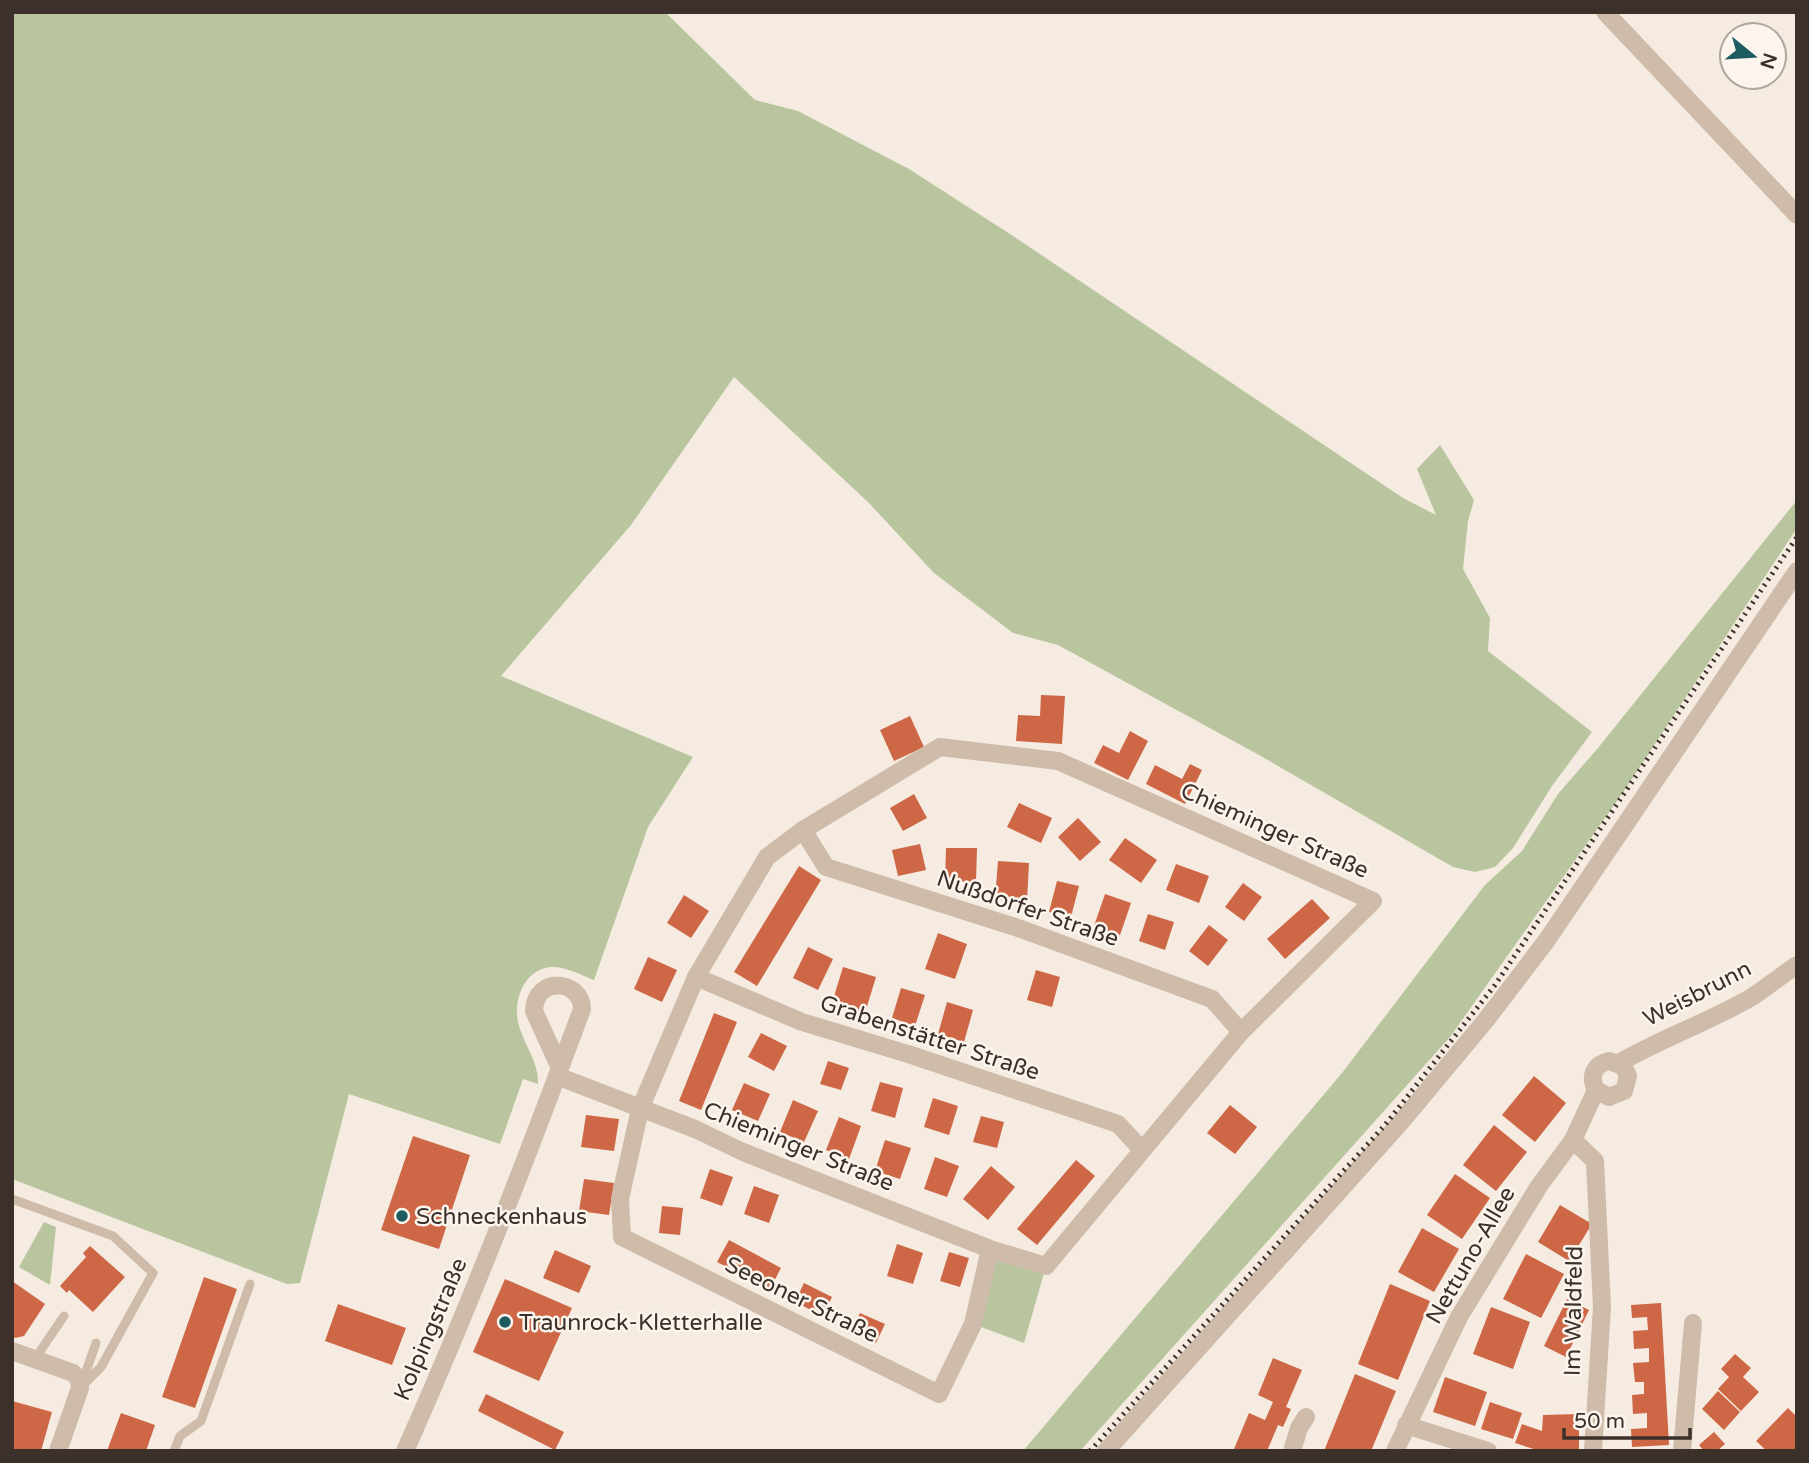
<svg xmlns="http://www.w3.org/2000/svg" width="1809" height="1463" font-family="'Varela Round',sans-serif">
<rect width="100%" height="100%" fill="#f5ebe0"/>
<!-- green -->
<g fill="#b8c59e">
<path d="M12,12h653l90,88 43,11 111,58 101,65 393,264 33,17 -19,-46 23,-24 34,55 -6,21 -5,48 27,49 -2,33 104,81 -40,54 -39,62 -18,19 -20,5 -22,-5 -194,-112 -201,-110 -45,-12 -79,-60 -65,-70 -135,-126 -103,148 -130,151 192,81 -45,70 -54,153c-13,-5 -29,-14 -43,-13 -26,2 -38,32 -33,55 5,22 21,39 20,62l-15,-5 -23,65 -151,-50 -49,189 -13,1 -275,-105z"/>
<polygon points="1797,500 1797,528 1624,791 1450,1037 1080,1451 1023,1451 1342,1073 1485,885 1522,851 1558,794 1598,748"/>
<polygon points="44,1222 56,1227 50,1285 19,1267"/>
<polygon points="990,1249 1046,1266 1024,1343 973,1324"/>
</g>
<!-- building -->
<g fill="#cd6746">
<polygon points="1041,695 1065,696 1062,744 1016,741 1018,715 1040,716"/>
<polygon points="910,716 924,747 894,761 880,730"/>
<polygon points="1130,731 1148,741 1128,780 1094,763 1103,745 1119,753"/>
<polygon points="1190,764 1202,770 1185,804 1146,784 1155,765 1182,779"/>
<polygon points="914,794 927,818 903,831 890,808"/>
<polygon points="1019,803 1052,818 1041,843 1007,827"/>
<polygon points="1078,818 1101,842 1080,861 1058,837"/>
<polygon points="1125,838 1157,860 1141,883 1109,860"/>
<polygon points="920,844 926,870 898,876 892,850"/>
<polygon points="946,848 977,848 976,882 945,881"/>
<polygon points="998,861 1029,863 1027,901 995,899"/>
<polygon points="1176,864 1209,876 1199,903 1166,890"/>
<polygon points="799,866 821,880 757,986 734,972"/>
<polygon points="1057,881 1079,886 1071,917 1049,912"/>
<polygon points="1243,883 1262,897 1244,921 1225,907"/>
<polygon points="1105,894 1131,903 1120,935 1094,926"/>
<polygon points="684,895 709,911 691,938 667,923"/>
<polygon points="1312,899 1330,918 1285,959 1267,939"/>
<polygon points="1148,914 1174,922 1165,950 1139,941"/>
<polygon points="1209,925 1228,940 1208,966 1189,951"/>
<polygon points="938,933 967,944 955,979 925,969"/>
<polygon points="808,947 833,959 818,990 793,978"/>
<polygon points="648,957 677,970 662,1002 634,989"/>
<polygon points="843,967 876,977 865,1013 832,1003"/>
<polygon points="1036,970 1060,977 1052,1007 1027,1000"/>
<polygon points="901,988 925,995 915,1026 892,1018"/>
<polygon points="947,1002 973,1010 964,1042 938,1034"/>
<polygon points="714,1013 737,1022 701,1110 679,1101"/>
<polygon points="761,1033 787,1046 774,1071 748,1057"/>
<polygon points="828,1061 849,1068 841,1090 820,1084"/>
<polygon points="1534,1076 1566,1103 1535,1142 1502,1115"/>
<polygon points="880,1082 903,1088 895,1118 871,1111"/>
<polygon points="744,1083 770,1094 758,1121 732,1110"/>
<polygon points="933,1098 958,1106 949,1135 924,1127"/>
<polygon points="793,1100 818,1111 804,1142 780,1132"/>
<polygon points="1230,1105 1257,1127 1235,1154 1207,1133"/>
<polygon points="586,1115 619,1119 614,1151 581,1147"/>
<polygon points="981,1116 1004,1122 997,1148 973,1142"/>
<polygon points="839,1117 861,1126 849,1159 826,1150"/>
<polygon points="1494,1125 1527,1152 1496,1191 1463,1165"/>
<polygon points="413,1136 470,1155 439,1249 381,1230"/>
<polygon points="885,1140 911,1148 900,1179 875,1171"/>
<polygon points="935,1157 959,1166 947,1197 924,1189"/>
<polygon points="1076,1160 1095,1176 1037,1245 1017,1229"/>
<polygon points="991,1166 1015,1187 988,1220 963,1199"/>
<polygon points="710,1169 733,1177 722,1206 700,1198"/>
<polygon points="1455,1174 1490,1198 1462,1239 1427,1215"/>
<polygon points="584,1179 614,1183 609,1215 579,1211"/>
<polygon points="754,1186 779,1195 769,1223 744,1214"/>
<polygon points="1560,1205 1592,1224 1569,1261 1538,1242"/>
<polygon points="662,1206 683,1208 680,1235 659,1233"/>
<polygon points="1422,1228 1459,1249 1434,1292 1398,1272"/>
<polygon points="729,1240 781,1268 770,1289 717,1262"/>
<polygon points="897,1244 923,1253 913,1284 887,1276"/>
<polygon points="90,1246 125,1277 93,1312 69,1290 67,1293 60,1286 86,1257 83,1253"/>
<polygon points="555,1250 591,1266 579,1293 543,1278"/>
<polygon points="949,1252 969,1258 960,1287 940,1281"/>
<polygon points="1526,1254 1564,1274 1541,1318 1503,1299"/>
<polygon points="204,1277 237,1289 195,1408 162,1397"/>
<polygon points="505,1279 572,1308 539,1381 473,1352"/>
<polygon points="12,1281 45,1304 24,1336 15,1338 12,1336"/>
<polygon points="804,1283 832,1297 823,1316 795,1302"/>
<polygon points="1390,1284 1430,1301 1398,1380 1358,1364"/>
<polygon points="1567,1299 1589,1310 1566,1357 1544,1346"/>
<polygon points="1661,1303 1669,1445 1632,1447 1631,1429 1647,1428 1647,1413 1633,1414 1632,1395 1644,1394 1644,1382 1635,1382 1633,1363 1649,1362 1649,1348 1634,1349 1633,1331 1648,1330 1647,1317 1632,1318 1631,1305"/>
<polygon points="338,1304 406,1328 392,1365 325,1341"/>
<polygon points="1491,1307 1530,1322 1513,1369 1473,1354"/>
<polygon points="860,1313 885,1324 876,1343 851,1332"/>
<polygon points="1735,1354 1751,1368 1743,1377 1759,1392 1741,1411 1718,1389 1729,1377 1721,1369"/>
<polygon points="1273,1358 1302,1370 1286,1407 1291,1409 1283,1427 1278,1425 1267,1451 1238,1451 1234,1449 1249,1413 1265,1420 1273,1402 1258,1395"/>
<polygon points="1355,1374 1396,1391 1371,1451 1324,1451"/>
<polygon points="1445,1377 1487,1392 1475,1426 1433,1412"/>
<polygon points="1718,1391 1740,1412 1724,1430 1702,1409"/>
<polygon points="486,1394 564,1432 555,1450 478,1411"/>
<polygon points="12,1401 52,1412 41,1451 12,1451"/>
<polygon points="1490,1402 1522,1413 1513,1439 1481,1429"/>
<polygon points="1788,1408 1797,1417 1797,1451 1767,1451 1756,1441"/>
<polygon points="121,1413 155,1425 146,1451 107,1451"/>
<polygon points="1579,1414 1579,1450 1540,1451 1515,1443 1522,1424 1542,1431 1543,1415"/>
<polygon points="1714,1432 1725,1444 1717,1451 1704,1451 1699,1445"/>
</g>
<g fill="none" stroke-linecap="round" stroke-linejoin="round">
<!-- service -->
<g stroke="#cebbaa" stroke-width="9">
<polyline points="12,1199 113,1236 153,1273 101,1367 81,1387"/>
<polyline points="34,1360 64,1316"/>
<polyline points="82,1383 96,1343"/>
<polyline points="174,1451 180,1436 201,1421 250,1284"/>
</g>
<!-- minor -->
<g stroke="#cebbaa" stroke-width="18">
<polyline points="1605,12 1797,215"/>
<polyline points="803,830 826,867 1018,928 1212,999 1241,1032"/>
<polyline points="696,977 802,1022 908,1054 1118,1124 1142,1150"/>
<path d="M1619,1063c43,-25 90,-41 133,-66 15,-10 30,-22 45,-32"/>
<polyline points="557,1076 695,1129 743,1152 990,1249 1046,1266 1241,1032 1373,901 1058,761 940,747 803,830 767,857 696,977 640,1109 620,1199 622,1237 939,1394 973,1324 990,1249"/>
<polyline points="1573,1140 1595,1161 1602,1307 1593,1451"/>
<polyline points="12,1351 73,1373 79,1379 80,1388 58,1451"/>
<polyline points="1406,1425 1488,1451"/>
<path d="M405,1451c65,-145 122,-293 177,-442 0,-29 -47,-34 -48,2l26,57"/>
<polyline points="1292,1451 1299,1428 1306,1417"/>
<path d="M1395,1451l64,-134 80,-131 34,-46 23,-50c-7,-14 -2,-26 13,-29l14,5 5,10 -4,15 -15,6 -13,-7"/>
<polyline points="1682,1451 1693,1323"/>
</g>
<!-- tertiary -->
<polyline stroke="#cebbaa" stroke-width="18" points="1106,1451 1401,1122 1486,1020 1547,940 1797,571"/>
<!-- rail -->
<polyline stroke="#3b302a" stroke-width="5" stroke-dasharray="2 5" stroke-linecap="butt" points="1090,1451 1385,1125 1495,985 1797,537"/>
</g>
<!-- markers -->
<g fill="#1c5b60" stroke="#fbf5ed" stroke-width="2.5">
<circle cx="402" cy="1216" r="7"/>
<circle cx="505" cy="1322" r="7"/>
</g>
<g text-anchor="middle" stroke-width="5" stroke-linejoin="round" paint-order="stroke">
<!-- street labels -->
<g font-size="23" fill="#3b302a" stroke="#fbf5ed">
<text transform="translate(1275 830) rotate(24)" y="8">Chieminger Straße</text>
<text transform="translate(1028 908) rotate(19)" y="8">Nußdorfer Straße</text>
<text transform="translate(1697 993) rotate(-27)" y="8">Weisbrunn</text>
<text transform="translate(930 1037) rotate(18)" y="8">Grabenstätter Straße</text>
<text transform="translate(799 1146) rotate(22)" y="8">Chieminger Straße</text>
<text transform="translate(1470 1255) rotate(-60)" y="8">Nettuno-Allee</text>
<text transform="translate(802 1299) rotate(26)" y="8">Seeoner Straße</text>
<text transform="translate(1573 1311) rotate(-89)" y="8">Im Waldfeld</text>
<text transform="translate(430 1329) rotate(-67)" y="8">Kolpingstraße</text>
</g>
<!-- poi labels -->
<g font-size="23" fill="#3b302a" stroke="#fbf5ed" text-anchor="start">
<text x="416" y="1224">Schneckenhaus</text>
<text x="519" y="1330">Traunrock-Kletterhalle</text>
</g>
</g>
<!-- border -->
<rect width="1809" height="1463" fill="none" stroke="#3b302a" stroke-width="28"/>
<!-- north arrow -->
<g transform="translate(1753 56) rotate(108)"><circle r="33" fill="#fbf5ed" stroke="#aea69f" stroke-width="2"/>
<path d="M0-5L12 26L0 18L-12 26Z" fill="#1c5b60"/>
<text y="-10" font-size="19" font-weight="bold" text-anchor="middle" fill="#3b302a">N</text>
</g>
<!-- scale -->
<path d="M1564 1428v10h126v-10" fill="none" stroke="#3b302a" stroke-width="3.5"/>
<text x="1574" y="1428" font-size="21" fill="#3b302a" stroke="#fbf5ed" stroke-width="5" paint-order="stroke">50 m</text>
</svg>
